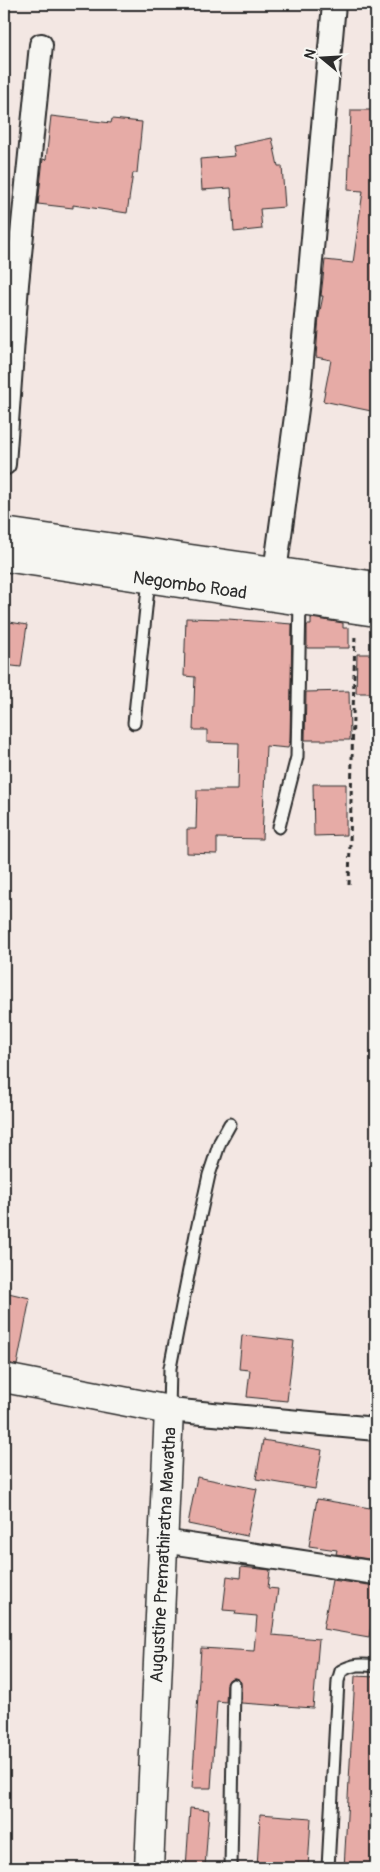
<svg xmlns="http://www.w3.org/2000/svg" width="380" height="1872" font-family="Pangolin,sans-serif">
<rect width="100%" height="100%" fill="#f3e7e3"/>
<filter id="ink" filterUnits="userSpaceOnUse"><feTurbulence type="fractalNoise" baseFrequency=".02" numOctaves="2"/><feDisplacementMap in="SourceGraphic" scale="10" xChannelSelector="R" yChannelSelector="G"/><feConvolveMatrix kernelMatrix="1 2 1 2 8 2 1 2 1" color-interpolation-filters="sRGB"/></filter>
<g filter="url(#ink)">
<!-- building -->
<g fill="#e6aba6" stroke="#2b2b2b">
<polygon points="351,110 376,110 376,412 323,401 331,360 316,357 319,316 323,296 321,296 325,260 353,263 363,191 348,190"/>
<polygon points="51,116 111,123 112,119 142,122 137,173 133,173 127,213 73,205 73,208 38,204 43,159 46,160"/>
<polygon points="272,138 278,166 282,166 285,207 260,209 262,229 234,232 231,188 202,190 200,159 235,156 233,146"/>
<polygon points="186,618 228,619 292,624 290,741 288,748 266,746 262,839 217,838 217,854 187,853 187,829 196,829 197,790 238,790 239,743 207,742 207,730 193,730 195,677 184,676"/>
<polygon points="311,618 343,623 343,628 349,628 349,648 307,648 307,625 311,625"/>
<polygon points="4,621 27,625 21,667 4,665"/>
<polygon points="357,654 376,654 376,693 356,693"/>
<polygon points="349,691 350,740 305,740 306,692"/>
<polygon points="313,784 346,784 346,835 314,836"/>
<polygon points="4,1292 30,1298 17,1365 4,1363"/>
<polygon points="242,1335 294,1341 287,1401 247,1397 250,1370 239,1369"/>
<polygon points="263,1440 322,1450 315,1489 256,1479"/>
<polygon points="197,1477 257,1489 247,1536 188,1524"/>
<polygon points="317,1499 376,1509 376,1560 336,1554 337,1550 309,1546"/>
<polygon points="241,1567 270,1570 268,1588 278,1589 272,1635 319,1639 313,1708 241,1703 241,1682 235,1678 230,1679 227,1684 226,1702 217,1701 211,1788 192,1788 201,1648 254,1651 257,1616 235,1614 236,1611 223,1610 227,1576 240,1578"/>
<polygon points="332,1580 376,1586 376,1597 369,1637 323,1629"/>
<polygon points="355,1676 376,1677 376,1868 344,1868"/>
<polygon points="190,1808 209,1810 205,1868 186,1868"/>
<polygon points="260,1814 311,1818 308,1868 257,1868"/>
</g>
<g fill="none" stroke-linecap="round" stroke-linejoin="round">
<defs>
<g id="lane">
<polyline points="134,723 149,579"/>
<polyline points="279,827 297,757 300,601"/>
<polyline points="169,1410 170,1368 196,1234 209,1175 220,1142 230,1124"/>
<polyline points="231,1868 234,1685"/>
<path d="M328,1868l10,-187 3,-10c12,-7 21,-7 35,-5"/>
</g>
<g id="street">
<polyline points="4,464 17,284 41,45"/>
<polyline points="275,572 299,394 334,4"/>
<polyline points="169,1410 376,1429"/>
<polyline points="163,1541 376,1573"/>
</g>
<polyline id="secondary" points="4,1378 169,1410 149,1868"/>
<g id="highway">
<polyline points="4,532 376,586"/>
<polyline points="4,557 376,612"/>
</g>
</defs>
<!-- lane casing -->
<use href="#lane" stroke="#2b2b2b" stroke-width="15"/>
<!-- street casing -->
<use href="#street" stroke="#2b2b2b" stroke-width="26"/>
<!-- secondary casing -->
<use href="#secondary" stroke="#2b2b2b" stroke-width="31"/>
<!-- highway casing -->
<use href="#highway" stroke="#2b2b2b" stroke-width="31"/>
<!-- path -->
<polyline stroke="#2b2b2b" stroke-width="3" stroke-dasharray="5 4" stroke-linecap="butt" points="349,885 355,633"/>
<!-- lane -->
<use href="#lane" stroke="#f6f6f2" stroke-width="11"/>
<!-- street -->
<use href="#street" stroke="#f6f6f2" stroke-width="22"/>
<!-- secondary -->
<use href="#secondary" stroke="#f6f6f2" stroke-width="28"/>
<!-- highway -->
<use href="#highway" stroke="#f6f6f2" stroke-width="28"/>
</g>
</g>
<g text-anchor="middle" stroke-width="4" stroke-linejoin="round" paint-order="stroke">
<!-- street labels -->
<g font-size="18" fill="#2b2b2b" stroke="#f6f6f2">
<text transform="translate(190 585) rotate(8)" y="6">Negombo Road</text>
<text transform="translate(163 1555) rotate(-87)" y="6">Augustine Premathiratna Mawatha</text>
</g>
</g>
<!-- margin -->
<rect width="380" height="1872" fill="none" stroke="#f6f6f2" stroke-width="20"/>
<rect x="10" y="10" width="360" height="1852" fill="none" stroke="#2b2b2b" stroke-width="2" filter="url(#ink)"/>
<!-- north arrow -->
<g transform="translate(322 58) rotate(288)" stroke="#f6f6f2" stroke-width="4" paint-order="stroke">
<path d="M0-4L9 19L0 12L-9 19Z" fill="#2b2b2b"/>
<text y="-8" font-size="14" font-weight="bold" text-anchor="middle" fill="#2b2b2b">N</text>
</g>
</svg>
